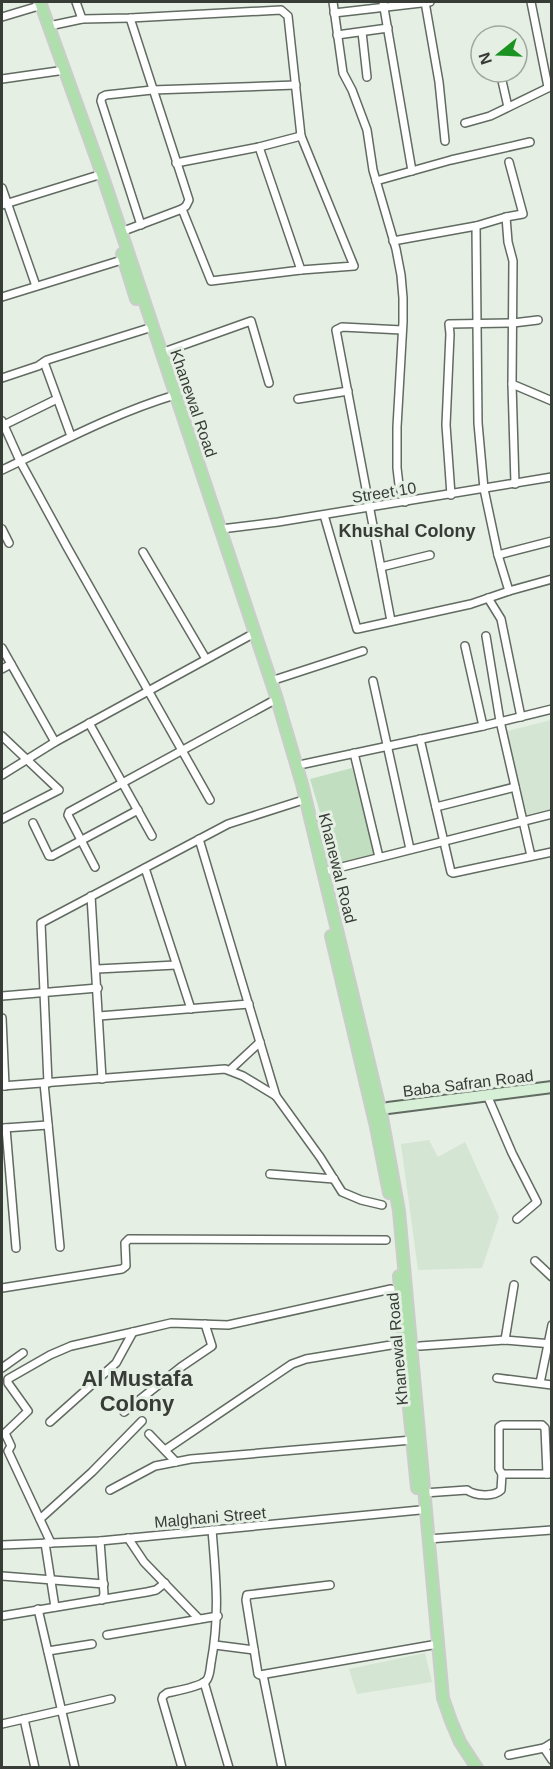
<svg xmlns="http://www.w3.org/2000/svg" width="553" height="1769" font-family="Helvetica,sans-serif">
<rect width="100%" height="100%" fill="#e5efe4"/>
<!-- built -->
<g fill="#d4e5d3">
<polygon points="551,720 551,818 527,824 504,732"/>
<polygon points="429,1140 438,1157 465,1142 499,1217 482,1268 418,1270 401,1144"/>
<polygon points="425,1653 432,1682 357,1694 349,1669"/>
</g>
<!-- green -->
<polygon fill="#c2dec1" points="352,768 377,856 336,866 310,779"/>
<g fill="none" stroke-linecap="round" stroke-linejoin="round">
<defs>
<g id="minor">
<polyline points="76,2 82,19"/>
<polyline points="333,2 343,73 352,90 367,130 373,170 396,249 401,275 403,298 403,322 397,427 397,468 399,485 405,502"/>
<polyline points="383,2 412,171"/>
<polyline points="425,2 439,82 445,141"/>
<polyline points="531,2 548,87"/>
<polyline points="334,13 430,2"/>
<polyline points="2,17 42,5"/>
<polyline points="49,26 82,19 130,18 281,10 288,16 301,136 354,266 301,270 211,281 182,209"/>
<polyline points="362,32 367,77"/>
<polyline points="337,35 388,28"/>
<polyline points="500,72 508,107"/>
<polyline points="2,79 65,70"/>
<polyline points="465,123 490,116 552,86"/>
<polyline points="259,147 301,270"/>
<polyline points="509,162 523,214 506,217 508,242 513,261 512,384 552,401"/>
<polyline points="176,163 259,147 301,136"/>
<polyline points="376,181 451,160 530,142"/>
<polyline points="2,188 36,286"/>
<polyline points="2,205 102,174"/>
<polyline points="506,217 476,226 478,423 484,489 498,555 552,541"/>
<polyline points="141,225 101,101 102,97 106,95 152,90 296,85"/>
<polyline points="121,232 182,209 186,206 189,200 130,18"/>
<polyline points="393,241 476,226"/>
<polyline points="2,297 125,259"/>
<polyline points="161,353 251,321 269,383"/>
<polyline points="44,362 71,436"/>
<polyline points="2,378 38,366 47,360 146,329"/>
<polyline points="512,384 515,484"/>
<polyline points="298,399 348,391"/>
<polyline points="2,421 20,461 67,547 210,800"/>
<polyline points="2,426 57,399"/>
<path d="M2,470c57,-27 113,-57 173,-75"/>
<polyline points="451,495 446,425 450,334 449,324 513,323 538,320"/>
<polyline points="324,515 357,629 471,604 509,591 552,579"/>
<polyline points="2,529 9,543"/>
<polyline points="221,529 278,522 552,477"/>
<polyline points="143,552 206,659"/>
<polyline points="498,555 509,591"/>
<polyline points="381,567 430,555"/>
<polyline points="488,598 501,619 521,717"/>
<polyline points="391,621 336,330 342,327 402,330"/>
<polyline points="486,636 500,721 531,856"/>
<polyline points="465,646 483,726"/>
<polyline points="2,648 55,742"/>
<polyline points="2,669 11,664"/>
<polyline points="271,681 363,651"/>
<polyline points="373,681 410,849"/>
<polyline points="89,723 152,836"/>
<polyline points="2,736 59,790 2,819"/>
<polyline points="420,739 451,872 453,873 552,852"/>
<polyline points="354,753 379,857"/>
<polyline points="304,764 483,726 552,709"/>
<polyline points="2,775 55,742 249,636"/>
<polyline points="436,807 515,787"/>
<polyline points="33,823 49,856 52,856 138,810"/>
<polyline points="199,839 276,1096"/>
<polyline points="95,867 68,815 69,812 271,702"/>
<polyline points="145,868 191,1009"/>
<polyline points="330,870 552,814"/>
<polyline points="91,896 102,1079"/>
<polyline points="97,969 176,965"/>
<polyline points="2,996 98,988"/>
<polyline points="99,1016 249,1004"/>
<polyline points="2,1018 5,1086"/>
<polyline points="230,1070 260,1042"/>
<polyline points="44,1083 60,1247"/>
<polyline points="48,1083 41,923 228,824 300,801"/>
<polyline points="2,1086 225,1069 243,1076 276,1096 320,1157 342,1192 361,1200 382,1205"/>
<polyline points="487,1095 512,1153 537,1202 517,1219"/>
<polyline points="4,1128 48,1125"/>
<polyline points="6,1128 16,1248"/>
<polyline points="270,1174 334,1179"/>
<polyline points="535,1261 552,1277"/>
<polyline points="2,1288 122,1269 126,1266 125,1243 129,1239 386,1240"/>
<polyline points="505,1340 514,1285"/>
<polyline points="420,1346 505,1340 552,1344"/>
<polyline points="2,1368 23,1353"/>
<polyline points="497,1378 552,1385"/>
<polyline points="540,1383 552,1325"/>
<polyline points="124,1412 181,1367 212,1346 205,1324"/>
<polyline points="50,1422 116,1363 133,1332"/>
<polyline points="149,1434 176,1462"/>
<polyline points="165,1450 292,1364 306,1359 397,1344"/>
<polyline points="502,1474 499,1469 499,1427 502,1425 542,1425 545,1428 547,1474"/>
<polyline points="110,1490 155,1466 191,1459 412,1440"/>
<path d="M424,1493l43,-3c8,6 27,7 34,0l1,-16h50"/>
<polyline points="40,1519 92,1472 142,1421"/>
<polyline points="128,1538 144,1562 199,1619"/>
<polyline points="428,1539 552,1530"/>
<polyline points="100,1541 104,1594 102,1600"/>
<polyline points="45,1543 55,1607"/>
<polyline points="51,1543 8,1451 11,1446 5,1433 28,1411 8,1383 8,1379 50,1355 71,1346 133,1332 171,1323 228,1325 391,1289"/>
<polyline points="2,1545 100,1541 420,1510"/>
<polyline points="2,1576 104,1584"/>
<polyline points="330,1585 247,1595 246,1600 258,1674 260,1675 432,1645"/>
<polyline points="38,1609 75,1768"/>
<polyline points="2,1616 147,1592 156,1590 165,1583"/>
<polyline points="107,1635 218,1616"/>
<polyline points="215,1645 254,1650"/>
<polyline points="48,1651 92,1644"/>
<polyline points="263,1675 282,1768"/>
<polyline points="204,1682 229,1768"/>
<polyline points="24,1719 35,1768"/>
<polyline points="2,1724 111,1699"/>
<polyline points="544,1748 552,1760"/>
<polyline points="509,1755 544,1748 552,1743"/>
<path d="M182,1768l-20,-69 1,-3 4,-3c9,-2 32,-6 39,-12 4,-4 4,-12 5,-18 9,-48 5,-85 1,-133"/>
</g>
<polyline id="secondary" points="388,1108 552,1087"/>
<g id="primary">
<polyline points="40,2 102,174 276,696 302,784 382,1117 399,1211 443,1698 451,1721 460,1742 477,1768"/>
<polyline points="122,254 136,299"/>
<polyline points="331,936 376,1127 389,1193"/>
<polyline points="399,1276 407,1388 417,1488"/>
</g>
</defs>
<!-- minor casing -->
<use href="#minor" stroke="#626b62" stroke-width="10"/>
<!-- secondary casing -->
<use href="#secondary" stroke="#626b62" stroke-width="14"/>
<!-- primary casing -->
<use href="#primary" stroke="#cbcccb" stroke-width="14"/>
<!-- minor -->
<use href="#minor" stroke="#fff" stroke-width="7"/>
<!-- secondary -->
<use href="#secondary" stroke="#d7efd6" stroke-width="10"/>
<!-- primary -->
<use href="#primary" stroke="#afdfad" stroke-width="10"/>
</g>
<g text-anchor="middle" stroke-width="6" stroke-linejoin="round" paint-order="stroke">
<!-- street labels -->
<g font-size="16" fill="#383c37" stroke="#e5efe4">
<text transform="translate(194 403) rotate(71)" y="6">Khanewal Road</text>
<text transform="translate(384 492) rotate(-9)" y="6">Street 10</text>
<text transform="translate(338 868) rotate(76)" y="6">Khanewal Road</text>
<text transform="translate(468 1083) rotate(-7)" y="6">Baba Safran Road</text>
<text transform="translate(397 1349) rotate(-95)" y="6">Khanewal Road</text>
<text transform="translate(210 1517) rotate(-5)" y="6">Malghani Street</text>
</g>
<!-- neighbourhood labels -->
<g font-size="18" font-weight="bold" fill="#383c37" stroke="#e5efe4">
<text x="407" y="537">Khushal Colony</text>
</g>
<!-- district labels -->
<g font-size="22" font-weight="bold" fill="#383c37" stroke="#e5efe4">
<text x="137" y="1386">Al Mustafa<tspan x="137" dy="25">Colony</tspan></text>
</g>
</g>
<!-- border -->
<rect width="553" height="1769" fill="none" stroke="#383c37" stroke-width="6"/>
<!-- north arrow -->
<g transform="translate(499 54) rotate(252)"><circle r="28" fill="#e5efe4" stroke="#a0a79f" stroke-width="1.5"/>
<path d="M0-4.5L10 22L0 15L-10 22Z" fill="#1a9323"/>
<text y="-9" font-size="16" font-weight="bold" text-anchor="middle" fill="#383c37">N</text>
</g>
</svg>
